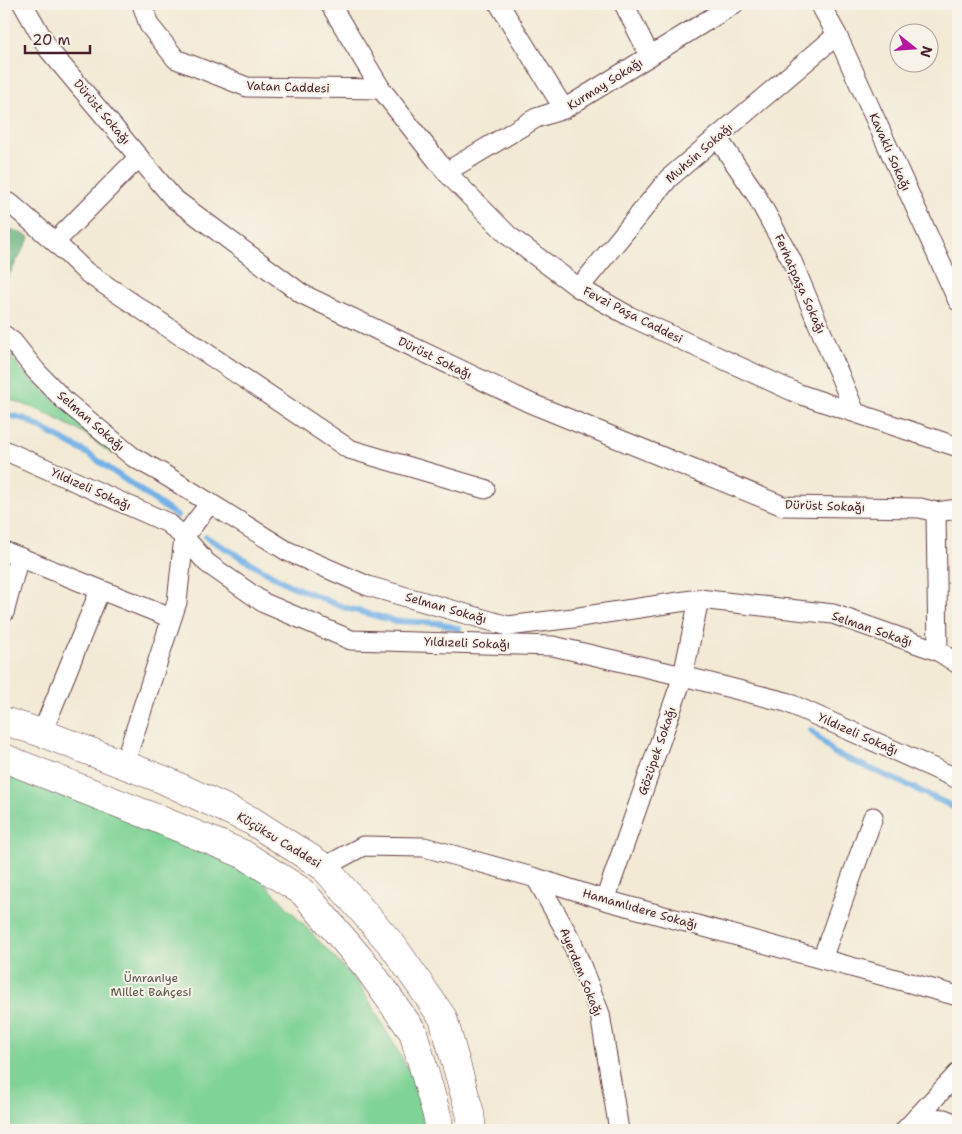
<svg xmlns="http://www.w3.org/2000/svg" width="962" height="1134" font-family="'Shantell Sans',sans-serif">
<rect width="100%" height="100%" fill="#f7f3e8"/>
<filter id="ink" filterUnits="userSpaceOnUse"><feTurbulence type="fractalNoise" baseFrequency=".02" numOctaves="2"/><feDisplacementMap in="SourceGraphic" scale="10" xChannelSelector="R" yChannelSelector="G"/><feConvolveMatrix kernelMatrix="1 2 1 2 8 2 1 2 1" color-interpolation-filters="sRGB"/></filter>
<filter id="wash" filterUnits="userSpaceOnUse"><feTurbulence type="fractalNoise" baseFrequency=".0096" numOctaves="4" result="noise"/><feDisplacementMap in="SourceGraphic" scale="20" xChannelSelector="R" yChannelSelector="G"/><feGaussianBlur stdDeviation="1.12" result="paint"/><feColorMatrix in="noise" values="0 0 0 0 0 0 0 0 0 0 0 0 0 0 0 0 0 1.4 0 .05"/><feComposite in="paint" operator="in"/></filter>
<g filter="url(#wash)">
<rect width="100%" height="100%" fill="#f2ead4"/>
<!-- green -->
<g fill="#7fd396" stroke="#647960">
<polygon points="4,349 26,375 46,393 115,451 113,455 82,432 39,410 4,397"/>
<polygon points="4,764 257,875 359,984 429,1105 431,1130 4,1130"/>
</g>
<!-- forest -->
<polygon fill="#67b57f" stroke="#586a55" points="4,226 30,237 4,284"/>
<g fill="none" stroke-linecap="round" stroke-linejoin="round">
<!-- stream -->
<g stroke="#74b1e6" stroke-width="6">
<polyline points="4,414 25,419 87,453 177,516"/>
<polyline points="206,537 289,585 343,607 395,621 440,623 459,629"/>
<polyline points="811,730 834,753 903,783 958,809"/>
</g>
</g>
</g>
<g filter="url(#ink)">
<g fill="none" stroke-linecap="round" stroke-linejoin="round">
<defs>
<g id="street">
<polyline points="23,4 49,50 173,198 302,294 530,403 783,506 920,508 936,512 958,509"/>
<polyline points="142,4 149,25 176,59 247,87 381,89"/>
<polyline points="330,4 381,89 446,172 509,236 579,288 629,316 799,394 958,447"/>
<polyline points="499,4 564,109"/>
<polyline points="624,4 650,56"/>
<polyline points="820,4 837,35 958,301"/>
<polyline points="717,137 755,193 791,259 855,412"/>
<polyline points="139,157 55,242 86,272 349,449 485,489"/>
<polyline points="446,172 536,118 564,109 734,4"/>
<polyline points="4,201 11,204 55,242"/>
<polyline points="579,288 669,178 837,35"/>
<polyline points="4,335 13,342 36,371 65,401 133,457 160,472 287,551 368,586 508,626 573,618 699,599 833,614 938,651 958,664"/>
<polyline points="4,450 168,523 184,537 207,563 264,603 351,640 553,646 683,676 786,702 958,779"/>
<polyline points="936,512 938,651"/>
<polyline points="4,551 171,618"/>
<polyline points="4,613 19,557"/>
<polyline points="42,733 100,590"/>
<polyline points="124,765 177,602 184,537 210,503"/>
<polyline points="324,867 363,846 424,847 536,878 605,900 958,996"/>
<polyline points="536,878 572,942 600,1014 619,1130"/>
<polyline points="605,900 683,676 699,599"/>
<polyline points="822,959 873,817"/>
<polyline points="917,1117 944,1119 958,1125"/>
<polyline points="905,1130 958,1073"/>
</g>
<g id="primary">
<polyline points="4,721 42,733 164,780 252,821 324,867 393,946 443,1018 470,1113 472,1130"/>
<polyline points="4,758 153,817 243,854 303,892 367,967 413,1032 438,1119 439,1130"/>
</g>
</defs>
<!-- street casing -->
<use href="#street" stroke="#633d44" stroke-width="21"/>
<!-- primary casing -->
<use href="#primary" stroke="#633d44" stroke-width="29"/>
<!-- street -->
<use href="#street" stroke="#fff" stroke-width="19"/>
<!-- primary -->
<use href="#primary" stroke="#fff" stroke-width="28"/>
</g>
</g>
<g text-anchor="middle" stroke-width="4" stroke-linejoin="round" paint-order="stroke">
<!-- street labels -->
<g font-size="12" fill="#4a1f2b" stroke="#f7f3e8">
<text transform="translate(605 84) rotate(-32)" y="4">Kurmay Sokağı</text>
<text transform="translate(288 87) rotate(2)" y="4">Vatan Caddesi</text>
<text transform="translate(102 112) rotate(50)" y="4">Dürüst Sokağı</text>
<text transform="translate(890 152) rotate(66)" y="4">Kavaklı Sokağı</text>
<text transform="translate(699 153) rotate(-41)" y="4">Muhsin Sokağı</text>
<text transform="translate(800 284) rotate(66)" y="4">Ferhatpaşa Sokağı</text>
<text transform="translate(633 315) rotate(27)" y="4">Fevzi Paşa Caddesi</text>
<text transform="translate(435 358) rotate(26)" y="4">Dürüst Sokağı</text>
<text transform="translate(91 421) rotate(41)" y="4">Selman Sokağı</text>
<text transform="translate(91 489) rotate(24)" y="4">Yıldızeli Sokağı</text>
<text transform="translate(825 506) rotate(2)" y="4">Dürüst Sokağı</text>
<text transform="translate(446 608) rotate(16)" y="4">Selman Sokağı</text>
<text transform="translate(872 629) rotate(19)" y="4">Selman Sokağı</text>
<text transform="translate(467 643) rotate(2)" y="4">Yıldızeli Sokağı</text>
<text transform="translate(858 734) rotate(24)" y="4">Yıldızeli Sokağı</text>
<text transform="translate(657 751) rotate(-71)" y="4">Gözüpek Sokağı</text>
<text transform="translate(279 840) rotate(31)" y="4">Küçüksu Caddesi</text>
<text transform="translate(640 909) rotate(16)" y="4">Hamamlıdere Sokağı</text>
<text transform="translate(581 972) rotate(68)" y="4">Ayerdem Sokağı</text>
</g>
<!-- park labels -->
<g font-size="12" fill="#5a554b" stroke="#f7f3e8">
<text x="151" y="982">Ümraniye<tspan x="151" dy="14">Millet Bahçesi</tspan></text>
</g>
</g>
<!-- margin -->
<rect width="962" height="1134" fill="none" stroke="#f7f3e8" stroke-width="20"/>
<!-- north arrow -->
<g transform="translate(914 48) rotate(107)"><circle r="24" fill="#f7f3e8" stroke="#b29e9c"/>
<path d="M0-4L9 19L0 12L-9 19Z" fill="#b5179e"/>
<text y="-8" font-size="14" font-weight="bold" text-anchor="middle" fill="#4a1f2b">N</text>
</g>
<!-- scale -->
<path d="M25 45v8h65v-8" fill="none" stroke="#4a1f2b" stroke-width="2.5"/>
<text x="32" y="45" font-size="15" fill="#4a1f2b" stroke="#f7f3e8" stroke-width="4" paint-order="stroke">20 m</text>
</svg>
